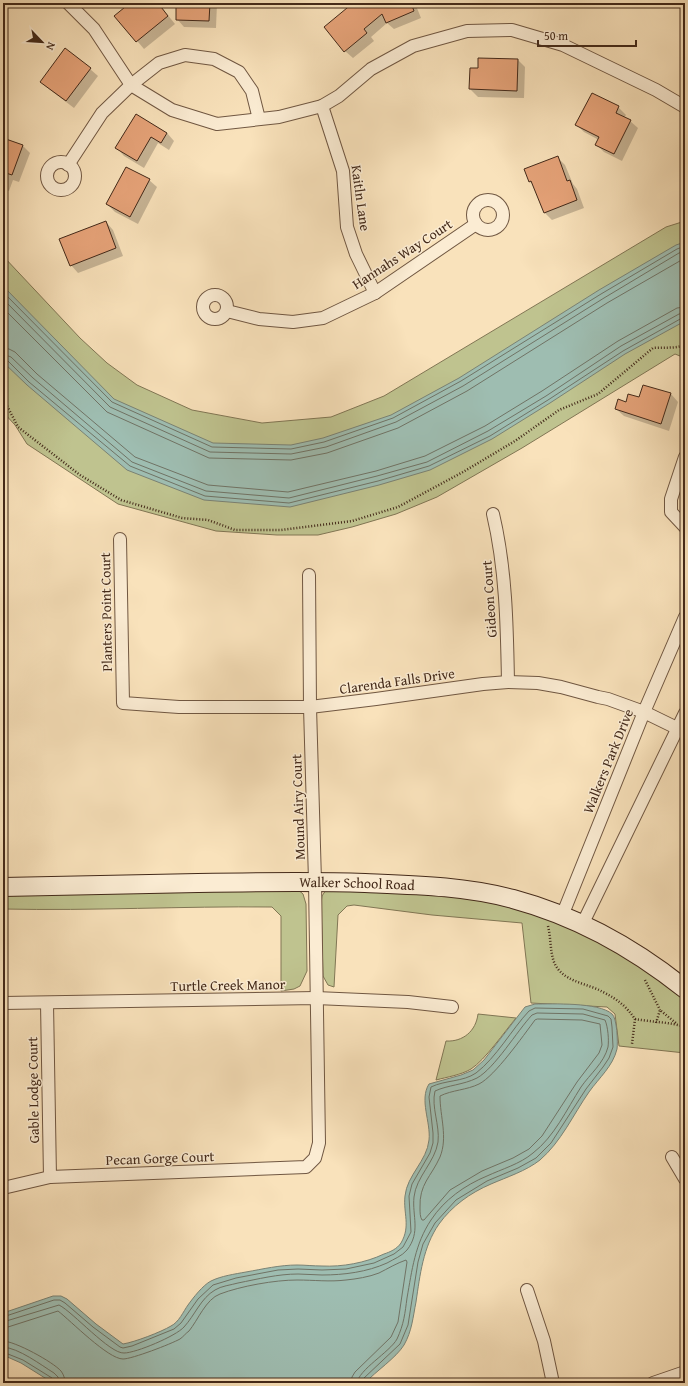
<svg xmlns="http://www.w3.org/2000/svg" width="688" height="1386" font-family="'Gentium Book Plus',serif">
<rect width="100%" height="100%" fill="#f9e2bb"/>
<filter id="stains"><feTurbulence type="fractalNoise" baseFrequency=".005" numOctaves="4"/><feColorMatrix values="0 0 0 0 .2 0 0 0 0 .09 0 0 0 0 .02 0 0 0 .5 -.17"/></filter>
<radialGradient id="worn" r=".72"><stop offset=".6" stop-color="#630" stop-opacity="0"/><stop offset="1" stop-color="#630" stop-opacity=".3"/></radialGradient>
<!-- green -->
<g fill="#bfc38f" stroke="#817654">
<polygon points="685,221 685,358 675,354 522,448 437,497 396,514 352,527 318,535 277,535 216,531 118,504 27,444 15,425 3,412 3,256 80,338 107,363 137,385 192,410 262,423 331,417 384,396 666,227"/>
<path d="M296,888l7,6 3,10 1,67 -7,15 -6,3 -13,2v-75l-9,-9c-90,-1 -179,4 -269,2v-15z"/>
<polygon points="425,889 525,904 621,948 685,994 685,1053 619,1046 615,1014 607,1007 531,1003 522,923 432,915 354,905 347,906 338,915 334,987 328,985 323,976 321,904 322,896 326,890"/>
<path d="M478,1014l38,4c-11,13 -31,42 -45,51 -10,6 -24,8 -35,11l10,-39c17,1 30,-10 32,-27z"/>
</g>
<!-- water -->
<g fill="#9ebdb1" stroke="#7a8274">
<polygon points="685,242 685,321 625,354 550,403 492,439 430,470 379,485 290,507 204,500 127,470 27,385 3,362 3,286 114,399 213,443 291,445 323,438 391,415 459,378 599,290 676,245"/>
<path d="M535,1004c17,0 64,-2 77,10 5,4 6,28 5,35 -4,17 -18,29 -28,43 -16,23 -28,50 -49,68 -14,11 -33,17 -49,24 -21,9 -39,22 -52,40 -16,23 -19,51 -23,78 -3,15 -4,29 -12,43 -8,13 -28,26 -39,38h-312l-32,-20 -18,-8v-42l50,-17h8l6,3 29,25 27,20c12,-2 38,-12 48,-18 8,-4 12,-14 17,-21 5,-7 15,-20 23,-24 10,-5 24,-7 35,-9 17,-3 34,-7 51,-7 8,0 16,1 25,1 20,1 43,-3 62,-12 6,-2 13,-5 17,-11 10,-17 2,-30 4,-47 2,-21 22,-35 24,-56 2,-18 -10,-40 0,-56l32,-9 12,-5 11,-10 41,-53z"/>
</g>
<!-- shadow -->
<g fill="#0003">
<polygon points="3,3 10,3 3,19"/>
<polygon points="132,3 158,3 175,24 144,49 116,16"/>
<polygon points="177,3 217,3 216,28 184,27 177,19"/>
<polygon points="308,3 320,3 313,8"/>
<polygon points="355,3 415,3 421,18 394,29 387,23 371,37 374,41 353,58 345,51"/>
<polygon points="518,60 525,67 524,98 478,97 470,89 479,69"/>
<polygon points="90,69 98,76 74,108 49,89 41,82"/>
<polygon points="618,107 626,115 624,118 630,121 638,128 622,161 604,152 597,145 599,140 584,132 577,125"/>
<polygon points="136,115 167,133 174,141 169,150 158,143 144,168 124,156 117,148"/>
<polygon points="3,139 22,145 30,153 19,182 13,180 9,191 3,189"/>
<polygon points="557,157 565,165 573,184 577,189 584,208 552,220 545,213 534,185 530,182 526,170"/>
<polygon points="149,180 157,187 138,224 115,212 107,204"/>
<polygon points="106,222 113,230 123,256 78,273 71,265"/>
<polygon points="671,394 678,402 669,431 624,416 616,409 627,403 639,399"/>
</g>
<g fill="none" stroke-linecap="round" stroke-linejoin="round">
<!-- shore -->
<g stroke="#707365" stroke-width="1">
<polyline points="3,292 112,402 212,447 291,449 324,442 393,418 461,381 601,294 677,249 685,246"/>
<polyline points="3,299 110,407 210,452 291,454 326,447 396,422 463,386 604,298 679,253 685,251"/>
<polyline points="3,308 107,412 209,458 291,460 327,453 398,428 467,391 607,303 685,258"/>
<polyline points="3,348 9,349 15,352 37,374 135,457 208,485 288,492 376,471 425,456 485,426 542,391 618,341 677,308 685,307"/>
<polyline points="3,354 11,357 33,378 132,462 206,491 289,498 377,476 427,462 488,431 546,396 621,346 679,314 685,313"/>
<polyline points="3,359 7,360 29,382 130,466 205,496 289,503 378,481 429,466 490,436 548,400 623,351 682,318 685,318"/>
<path d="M538,1019l44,1 18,4 2,21 -3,8 -22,29 -35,54 -13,13 -16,9 -31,13 -32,19 -26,30h-2c-2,-3 -2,-8 -2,-12 -1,-24 11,-31 20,-51 8,-20 0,-40 0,-61 12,-6 27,-6 39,-12 16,-8 44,-48 56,-64z"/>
<path d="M3,1317l51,-17h6l5,3 28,24 27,20 3,1 9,-2 42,-17 7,-6 17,-24 15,-14 23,-7 42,-8 20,-1 24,1 24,-1 28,-6 20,-9 9,-7 8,-15 -2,-36 3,-12 18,-31 3,-10v-10l-4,-36 2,-10c14,-7 32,-5 45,-14 20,-15 36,-44 53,-62l6,-3 48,1 25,7 3,3 1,8 1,20 -4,11 -6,9 -17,22 -35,54 -15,15 -18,10 -31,13 -31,19 -21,23 -12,21 -5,18 -10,63 -8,19 -36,34 -2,5"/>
<path d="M3,1322l56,-17c14,7 51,49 65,48 12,0 52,-17 60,-26 11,-12 17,-29 31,-37 6,-4 16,-5 23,-7 20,-4 40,-9 60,-9 8,0 16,1 24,1 22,0 45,-3 65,-12 7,-4 15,-7 20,-13 14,-18 5,-34 7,-53 2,-20 21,-35 24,-55 2,-17 -7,-35 -3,-51 13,-6 28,-6 42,-13 18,-10 40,-47 55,-63l5,-2 46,1 22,6c3,7 4,20 3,27 -4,16 -18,27 -27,40 -14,22 -27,50 -48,66 -13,11 -31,16 -46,23 -22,9 -43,24 -56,44 -16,24 -19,50 -24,78 -2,15 -3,26 -10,41 -7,13 -39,31 -40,44"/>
<path d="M3,1328l5,-1 50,-16c13,10 50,48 65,48 9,0 48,-15 57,-20 3,-2 6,-6 9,-8 9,-11 17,-32 31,-37 21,-8 55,-14 77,-14 17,0 33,2 49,0 10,-1 23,-3 33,-7 8,-4 18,-10 27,-13l1,2 -9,60 -7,15 -36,35 -3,5 -1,6"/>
<path d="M3,1341c12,0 50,21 58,30 3,4 4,8 4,12"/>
<path d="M3,1347c16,1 38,18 51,26l4,4 1,6"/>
<polyline points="3,1352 23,1360 52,1378 54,1383"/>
</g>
</g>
<!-- building -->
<g fill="#e6a379" stroke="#432919">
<polygon points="130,3 158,3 168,16 136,42 114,16"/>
<polygon points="176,3 210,3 209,21 176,20"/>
<polygon points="353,3 411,3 414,11 386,23 382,14 364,29 367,33 344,52 324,27"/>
<polygon points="65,48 91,68 66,101 40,82"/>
<polygon points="478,58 518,59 517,91 469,89 470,68 478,68"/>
<polygon points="592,93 619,106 616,113 631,120 614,154 595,145 599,137 575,125"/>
<polygon points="136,114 167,133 161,143 151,137 137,161 115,148"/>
<polygon points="3,138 23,145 12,175 3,172"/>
<polygon points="558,156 567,181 570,180 577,200 544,213 531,181 529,182 524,169"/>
<polygon points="126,167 150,179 130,217 106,204"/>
<polygon points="106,221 116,248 70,266 59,239"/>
<polygon points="643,385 671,393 661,424 615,409 618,399 626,402 628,394 639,397"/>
</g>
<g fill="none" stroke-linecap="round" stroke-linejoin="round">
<defs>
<g id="street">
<polyline points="68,3 94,29 131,85 172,110 217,124 279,117 322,106 339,96 371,69 413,46 467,31 512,30 563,45 656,90 685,107"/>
<polyline points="322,106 343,171 347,227 356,254 375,293"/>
<circle cx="61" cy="176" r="14"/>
<polyline points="68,165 102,113 131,85 159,63 185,55 214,59 239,72 252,91 259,119"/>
<circle cx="488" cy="215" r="15"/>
<circle cx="215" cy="307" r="12"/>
<polyline points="227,311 259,319 293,322 323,318 375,293 476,224"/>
<polyline points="685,457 671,499 671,512 685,527"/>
<path d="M493,514c13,55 14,112 15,168"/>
<polyline points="120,539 123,703 179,707 310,707 376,699 483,684 508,682 538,683 561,687 598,697 608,699 644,712 685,732"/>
<polyline points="562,916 644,712 685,617"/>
<polyline points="582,925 685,713"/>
<polyline points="3,1003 316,998 408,1002 452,1007"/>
<polyline points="47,1003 50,1177"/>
<polyline points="672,1157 685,1179"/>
<polyline points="3,1188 50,1177 306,1167 315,1158 319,1143 315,881 310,707 309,575"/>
<polyline points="527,1290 544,1341 553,1383"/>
<polyline points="653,1383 685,1372"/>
</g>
<g id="secondary">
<path id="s1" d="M3,887c65,-1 130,-3 195,-4 56,-1 112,-2 167,0 50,2 100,3 148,16 63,17 122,50 172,90"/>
</g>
</defs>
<!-- street casing -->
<use href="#street" stroke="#705742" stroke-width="14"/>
<!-- secondary casing -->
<use href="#secondary" stroke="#432919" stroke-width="20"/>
<!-- path -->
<g stroke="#432919" stroke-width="2.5" stroke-dasharray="1 2" stroke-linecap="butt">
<path d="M3,398l15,29 62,48 41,25 61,18 26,2 27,10h46l71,-9 46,-14 65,-35 52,-31 44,-31 39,-16 55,-46c11,-1 21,1 32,-3"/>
<path d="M548,926c3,12 2,25 6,36 8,20 33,21 49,30 14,7 23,14 32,27l-3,25"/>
<polyline points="645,980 660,1010"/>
<path d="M635,1019c16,3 36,3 50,8"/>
<polyline points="656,1023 660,1010 677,1024"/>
</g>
<!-- street -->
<use href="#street" stroke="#fbecd3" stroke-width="12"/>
<!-- secondary -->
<use href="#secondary" stroke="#fbecd3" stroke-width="18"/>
</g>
<g text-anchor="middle" stroke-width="3" stroke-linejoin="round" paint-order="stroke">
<!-- street labels -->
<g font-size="14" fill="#432919" stroke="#fbecd3">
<text transform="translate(361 198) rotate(82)" y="5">Kaitln Lane</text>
<text transform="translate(402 254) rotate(-33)" y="5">Hannahs Way Court</text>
<text transform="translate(489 599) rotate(-94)" y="5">Gideon Court</text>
<text transform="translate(106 612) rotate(-91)" y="5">Planters Point Court</text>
<text transform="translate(397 681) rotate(-8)" y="5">Clarenda Falls Drive</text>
<text transform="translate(608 761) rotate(-68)" y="5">Walkers Park Drive</text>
<text transform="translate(298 807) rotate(-92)" y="5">Mound Airy Court</text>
<text dy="5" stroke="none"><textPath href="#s1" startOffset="354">Walker School Road</textPath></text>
<text transform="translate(228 985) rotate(-1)" y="5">Turtle Creek Manor</text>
<text transform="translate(33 1090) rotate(-91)" y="5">Gable Lodge Court</text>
<text transform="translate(160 1158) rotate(-2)" y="5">Pecan Gorge Court</text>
</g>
</g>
<!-- margin -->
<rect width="688" height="1386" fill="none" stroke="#f9e2bb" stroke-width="16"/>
<rect x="4" y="4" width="680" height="1378" fill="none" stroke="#432919" stroke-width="2"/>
<rect x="8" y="8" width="672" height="1370" fill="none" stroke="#432919"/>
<!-- north arrow -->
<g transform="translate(42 42) rotate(115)" stroke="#fbecd3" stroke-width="3" paint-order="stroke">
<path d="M0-3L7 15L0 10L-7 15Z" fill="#432919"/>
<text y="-6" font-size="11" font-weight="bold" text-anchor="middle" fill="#432919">N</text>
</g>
<!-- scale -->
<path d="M538 40v6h98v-6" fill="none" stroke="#432919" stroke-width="2"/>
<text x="544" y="40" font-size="12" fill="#432919" stroke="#fbecd3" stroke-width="3" paint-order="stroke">50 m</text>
<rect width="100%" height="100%" filter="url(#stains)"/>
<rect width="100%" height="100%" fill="url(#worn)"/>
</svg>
